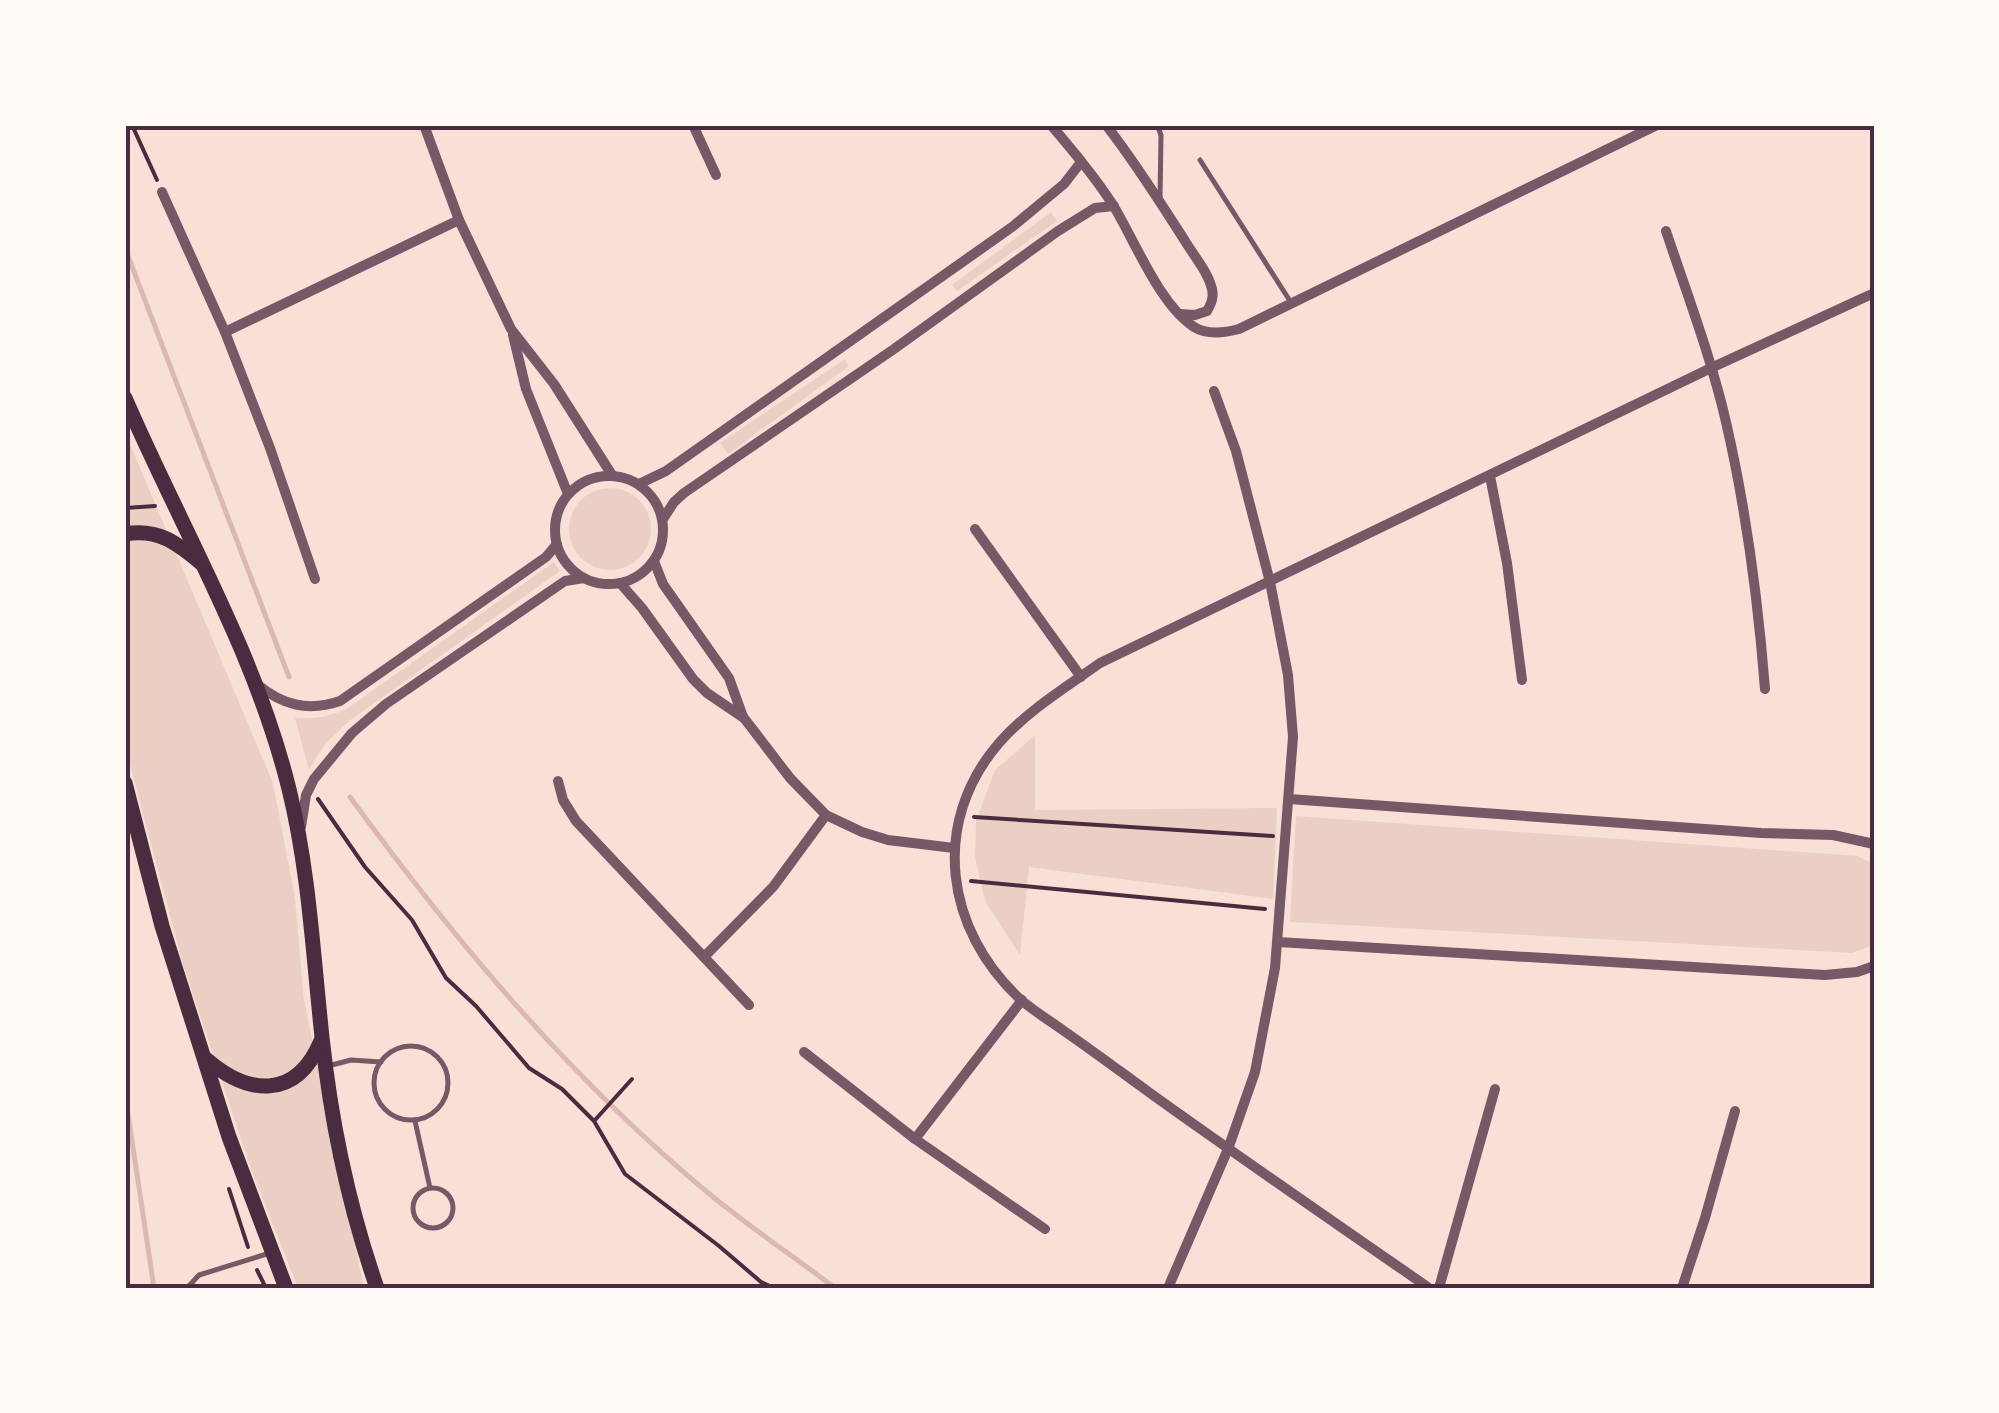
<svg xmlns="http://www.w3.org/2000/svg" width="1999" height="1413" font-family="'IBM Plex Serif',serif">
<rect width="100%" height="100%" fill="#f7e1d7"/>
<!-- green -->
<g fill="#ebcfc5">
<polygon points="1051,212 1057,221 957,291 952,285"/>
<polygon points="845,359 849,366 728,454 720,443"/>
<polygon points="125,432 273,783 295,898 304,1001 364,1288 298,1288 251,1169 182,961 125,746"/>
<circle cx="610" cy="529" r="41"/>
<path d="M554,562l6,9 -211,150 -24,23 -16,26 -14,-52c20,1 35,-1 53,-10z"/>
<polygon points="1035,735 1035,810 1277,808 1273,899 1029,867 1020,955 985,901 975,857 976,821 995,770"/>
<polygon points="1296,816 1857,856 1874,864 1874,945 1852,953 1290,922"/>
</g>
<g fill="none" stroke-linecap="round" stroke-linejoin="round">
<!-- stream -->
<g stroke="#dcb8b0" stroke-width="5">
<polyline points="125,248 289,677"/>
<path d="M350,797c105,144 220,281 357,395 41,34 86,64 128,96"/>
<polyline points="125,1094 154,1288"/>
</g>
<!-- path -->
<g stroke="#4a2c40" stroke-width="4">
<polyline points="132,125 157,180"/>
<polyline points="125,508 155,506"/>
<polyline points="318,799 365,867 412,920 446,978 476,1006 529,1068 562,1089 594,1121 625,1174 719,1246 761,1282 774,1288"/>
<polyline points="974,817 1273,836"/>
<polyline points="971,881 1265,909"/>
<polyline points="595,1120 632,1079"/>
<polyline points="229,1189 248,1247"/>
<polyline points="257,1270 266,1288"/>
</g>
<!-- service -->
<g stroke="#755966" stroke-width="5">
<polyline points="1157,125 1161,135 1160,199"/>
<polyline points="1200,160 1290,301"/>
<circle cx="411" cy="1083" r="37"/>
<polyline points="328,1066 351,1060 381,1062"/>
<polyline points="415,1121 430,1188"/>
<circle cx="433" cy="1208" r="20"/>
<polyline points="187,1288 199,1275 270,1253"/>
</g>
<!-- minor -->
<g stroke="#755966" stroke-width="10">
<polyline points="424,125 459,220 511,329 554,384 612,475"/>
<polyline points="693,125 716,175"/>
<path d="M1051,125c22,26 44,52 62,80 22,36 46,99 81,122 13,8 30,6 45,2l418,-204"/>
<path d="M1106,125c29,37 54,77 79,116 9,15 23,31 27,48 2,9 -1,15 -5,22l-12,4 -16,-1"/>
<polyline points="162,192 225,332 270,448 315,579"/>
<path d="M1666,231c21,63 45,126 60,191 20,87 32,177 39,267"/>
<polyline points="225,332 459,220"/>
<polyline points="513,335 526,389 568,494"/>
<circle cx="609" cy="530" r="54"/>
<polyline points="1490,476 1507,563 1522,680"/>
<polyline points="639,484 666,471 1012,227 1064,184 1081,162"/>
<polyline points="663,519 674,502 684,493 894,349 1058,231 1095,208 1114,206"/>
<polyline points="975,529 1081,677"/>
<polyline points="654,561 663,584 729,678 743,717"/>
<polyline points="620,583 642,608 693,679 707,693 744,718 790,778 826,815 862,832 888,840 954,848"/>
<path d="M257,684c25,21 51,28 83,17l206,-144 11,-13"/>
<polyline points="558,781 563,800 576,821 749,1005"/>
<polyline points="1289,799 1761,833 1833,835 1874,844"/>
<polyline points="301,827 306,795 314,779 352,733 386,704 565,581 584,578"/>
<polyline points="1278,942 1825,975 1857,972 1874,966"/>
<polyline points="704,957 773,887 826,815"/>
<polyline points="804,1052 915,1139 1045,1229"/>
<polyline points="915,1139 1022,1000"/>
<polyline points="1168,1288 1228,1149 1255,1072 1275,968 1293,737 1288,675 1270,582 1236,451 1214,391"/>
<path d="M1429,1288c-94,-65 -187,-129 -279,-195 -29,-21 -57,-42 -86,-62 -14,-10 -30,-20 -43,-31 -76,-70 -91,-177 -22,-257 28,-32 66,-55 101,-80l611,-295 163,-75"/>
<polyline points="1439,1288 1495,1089"/>
<polyline points="1682,1288 1705,1218 1735,1111"/>
</g>
<!-- secondary -->
<g stroke="#4a2c40" stroke-width="15">
<path d="M125,398c56,130 130,253 164,391 20,81 24,165 33,248 9,85 27,170 55,251"/>
<path d="M125,534c33,-6 52,9 76,29"/>
<polyline points="125,783 162,926 229,1137 286,1288"/>
<path d="M205,1058c43,38 91,42 116,-17"/>
</g>
</g>
<!-- border -->
<rect width="1999" height="1413" fill="none" stroke="#fffaf5" stroke-width="255"/>
<rect x="128" y="128" width="1744" height="1158" fill="none" stroke="#4a2c40" stroke-width="4"/>
</svg>
